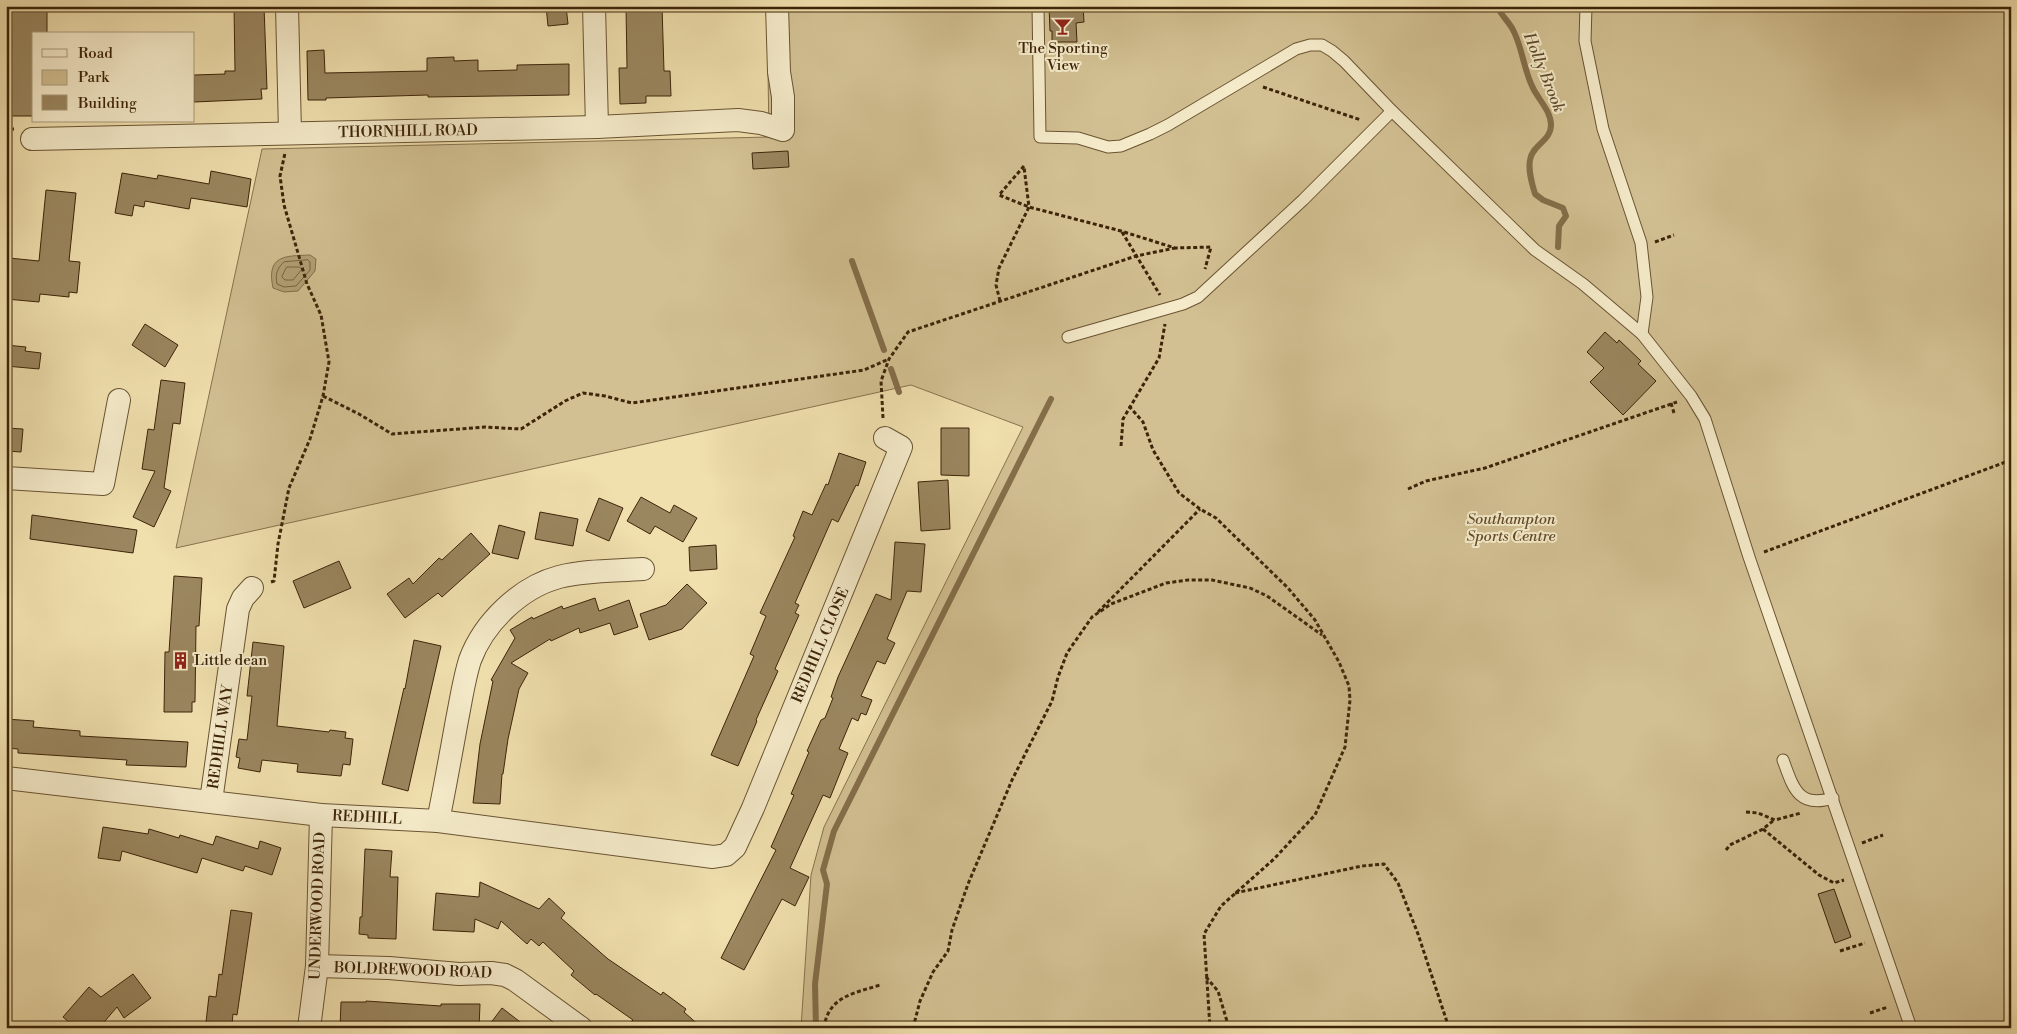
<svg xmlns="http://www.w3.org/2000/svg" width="2017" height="1034" font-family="'Libre Bodoni',serif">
<rect width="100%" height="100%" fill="#f0e0ae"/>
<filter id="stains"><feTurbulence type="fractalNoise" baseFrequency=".004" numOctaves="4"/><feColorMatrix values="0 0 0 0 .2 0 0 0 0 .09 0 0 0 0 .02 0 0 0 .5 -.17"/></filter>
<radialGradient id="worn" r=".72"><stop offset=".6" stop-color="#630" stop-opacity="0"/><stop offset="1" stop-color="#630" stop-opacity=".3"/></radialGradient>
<!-- green -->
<polygon fill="#d2c092" stroke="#88724e" points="767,6 1382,6 1388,8 1389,6 2011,6 2011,1028 801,1028 811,875 824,827 1023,427 911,385 176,548 262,149 769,137"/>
<!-- water -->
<path fill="#b3a076" stroke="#846e4a" d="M310,255l6,4 -1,12 -17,20 -14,1 -11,-4c-7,-33 12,-32 37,-33z"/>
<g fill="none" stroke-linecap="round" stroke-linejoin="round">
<!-- shore -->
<g stroke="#786240" stroke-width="1">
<path d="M308,260l2,2v8l-14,16 -12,1 -7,-3c-2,-9 0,-16 7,-22z"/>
<polygon points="287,267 299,267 302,269 293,280 285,280 282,277"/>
</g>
<!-- stream -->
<g stroke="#846e4a" stroke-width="6">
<path d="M1497,6c4,10 13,16 17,26 9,18 10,40 20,58 6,11 17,22 17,35 0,16 -19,20 -21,35 -2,11 2,24 5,34l8,6 20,8 3,8 -7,10 -1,21"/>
<polyline points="852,261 884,350"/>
<polyline points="891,369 899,392"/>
<polyline points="816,1028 815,984 827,884 823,870 834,831 1051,399"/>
</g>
</g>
<!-- building -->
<g fill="#9a865f" stroke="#3d2409">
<polygon points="12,6 47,6 47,34 34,34 34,116 6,116 6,97 8,98 6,54 9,54 8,10 12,10"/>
<polygon points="234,6 264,6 267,89 261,89 262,99 194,102 194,75 225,74 225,71 235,71"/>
<polygon points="546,6 566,6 568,24 548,26"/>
<polygon points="662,6 664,71 670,71 671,96 646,96 646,103 620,104 619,68 627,68 626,7"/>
<polygon points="1049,6 1083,6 1084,22 1076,23 1077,42 1052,42 1052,31 1050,31"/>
<polygon points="324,50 325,73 427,71 427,58 454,57 454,61 478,60 478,71 517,70 517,65 569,64 569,95 428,97 428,95 326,98 326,100 308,100 307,51"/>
<polygon points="788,151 789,167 753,169 752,153"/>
<polygon points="211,171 251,179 247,207 191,198 189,209 145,201 144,207 134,205 132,216 115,213 122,173 157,179 158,175 209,184"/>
<polygon points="46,190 76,193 69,261 80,262 77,293 69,292 69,297 40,294 39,302 6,299 9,258 39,261"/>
<polygon points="145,324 178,345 165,367 132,345"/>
<polygon points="1605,332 1617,343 1619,340 1641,361 1638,364 1656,381 1623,415 1590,382 1604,368 1587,352"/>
<polygon points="6,345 26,347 25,351 41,353 39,369 6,366"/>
<polygon points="161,380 185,383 180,424 173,423 164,488 171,491 154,527 133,517 155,471 142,469 148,429 154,430"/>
<polygon points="6,428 23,429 21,452 6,451"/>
<polygon points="941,428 969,428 969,476 941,475"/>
<polygon points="839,453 866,462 858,486 856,485 838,522 832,519 795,603 799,605 795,613 799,615 775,669 778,671 756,720 757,721 738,766 711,755 754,656 750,654 766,616 760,613 795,537 793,536 803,511 812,515 826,484 828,485"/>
<polygon points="948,480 950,529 921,531 918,482"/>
<polygon points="641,497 670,513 674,505 697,518 683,542 655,526 650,534 627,521"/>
<polygon points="599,498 623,508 609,541 586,531"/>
<polygon points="540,512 578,519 573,546 535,539"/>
<polygon points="32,515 137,530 133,553 30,539"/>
<polygon points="499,525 525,532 518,559 492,553"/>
<polygon points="471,533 490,554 442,597 438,593 405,618 387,594 409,578 413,584 439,558 442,560"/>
<polygon points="895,542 925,544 921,592 907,591 887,639 895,643 885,664 877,661 861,696 872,700 866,715 861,713 858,721 852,718 839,749 848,753 830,798 823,795 790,868 809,877 795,906 782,899 744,970 721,958 776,850 771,847 794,795 791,794 809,752 807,751 821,720 825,718 833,698 831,697 838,677 876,594 891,600"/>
<polygon points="716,545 717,569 690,571 689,547"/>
<polygon points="339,561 351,588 304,608 293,581"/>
<polygon points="174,576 202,578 199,626 196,626 195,702 192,702 192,712 164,712 165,652 169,652"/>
<polygon points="687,584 707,603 682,629 649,640 640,614 666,605"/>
<polygon points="595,598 599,611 629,600 638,627 614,635 610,623 580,633 579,628 551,641 550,639 511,663 528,673 519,689 508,739 503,774 502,774 500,804 473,803 480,744 493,681 491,680 515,638 510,630 532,617 533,619 562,606 563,609"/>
<polygon points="414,640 441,646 408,791 382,784 404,688 405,689"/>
<polygon points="253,642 284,646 277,726 329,732 330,730 346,732 345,738 353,739 350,765 343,764 341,776 297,772 298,764 262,760 260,772 238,768 240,758 236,757 239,739 247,740 252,696 247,696"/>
<polygon points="6,719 34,721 33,727 80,731 80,736 188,742 186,767 126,765 127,760 18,753 18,749 6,748"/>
<polygon points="103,827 148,834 149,829 179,838 180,835 213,845 216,836 258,849 260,841 281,848 272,875 245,866 243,871 202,858 197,873 122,851 120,861 98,858"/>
<polygon points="365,849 392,851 390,877 398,877 396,939 368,938 368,935 359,934 360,917 362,917"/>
<polygon points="480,882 539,909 549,898 565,913 561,918 608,959 661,995 663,992 686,1009 684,1012 702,1028 640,1028 631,1022 633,1020 596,994 595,995 571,975 574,971 543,942 539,946 531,939 527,944 501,921 498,929 475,919 474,932 433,930 436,893 479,897"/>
<polygon points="1834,889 1851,937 1835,943 1818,894"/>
<polygon points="231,910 252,913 237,1015 233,1014 232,1024 206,1022 209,996 216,997 219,974 222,975"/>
<polygon points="133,974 151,998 124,1018 117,1007 99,1028 76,1028 63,1017 89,987 101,997"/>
<polygon points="366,1001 441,1006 441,1004 480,1004 479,1028 439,1028 400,1025 399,1027 390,1028 340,1028 341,1002 366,1002"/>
<polygon points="502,1008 528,1028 487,1028"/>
</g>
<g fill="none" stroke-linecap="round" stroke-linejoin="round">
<defs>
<g id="lane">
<polyline points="1038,6 1040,137 1078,138 1108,147 1121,146 1150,134 1168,125 1296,49 1310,45 1322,45 1332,51 1344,61 1392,111 1535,250 1583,284 1642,334 1691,396 1705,419 1749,557 1911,1028"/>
<polyline points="1586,6 1585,41 1603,129 1641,243 1647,297 1642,334"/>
<polyline points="1068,337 1183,304 1198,297 1303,200 1392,111"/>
<path d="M1783,760c10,27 15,49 50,38"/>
</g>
<g id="street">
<polyline points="287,6 290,133"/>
<polyline points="594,6 597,127"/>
<polyline points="32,139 597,127 738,120 761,123 783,130 783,97 779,72 777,6"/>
<polyline points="6,478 103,484 119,400"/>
<polyline points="6,778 321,815 438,821 713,857 726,855 735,847 753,808 901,447 885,438"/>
<polyline points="211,801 238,609 243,598 252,588"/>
<path d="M438,821c7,-34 13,-68 19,-101 4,-20 7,-41 13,-60 14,-38 51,-73 89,-83 27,-7 56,-6 84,-8"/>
<polyline points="317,966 389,968 459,974 491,973 505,975 515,980 581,1028"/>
<polyline points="309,1028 317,966 321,815"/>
</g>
</defs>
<!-- lane casing -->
<use href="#lane" stroke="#6a5332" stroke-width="13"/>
<!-- street casing -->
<use href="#street" stroke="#6a5332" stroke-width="24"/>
<!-- path -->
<g stroke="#3d2409" stroke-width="3" stroke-dasharray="4 2.5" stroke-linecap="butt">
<polyline points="1263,87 1361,120"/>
<polyline points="6,129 14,129"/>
<polyline points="1024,166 999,195 1029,207 1121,231 1175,248 1211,247 1205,269"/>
<polyline points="1122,232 1160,295"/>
<polyline points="1655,242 1674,235"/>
<polyline points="1000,301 996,285 999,268 1029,207 1024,167"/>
<polyline points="323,396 359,414 392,434 485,427 521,429 565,401 583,393 605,396 632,403 864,370 889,359"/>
<polyline points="1671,403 1674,413"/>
<polyline points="1129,406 1143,422 1153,450 1179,493 1200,509 1216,518 1288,588 1315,620 1339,662 1349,686 1350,700 1345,747 1315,815 1274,859 1221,906 1204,934 1210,1028"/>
<polyline points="883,418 881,381 889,359 908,332 1136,256 1175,248"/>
<polyline points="1121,446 1123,419 1159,358 1165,324"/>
<polyline points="1408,489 1426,481 1485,468 1677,402"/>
<polyline points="1764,552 2011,460"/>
<polyline points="271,582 274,581 278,544 289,488 310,439 323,396 329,362 321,315 307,284 284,205 280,176 285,153"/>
<polyline points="1098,612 1200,509"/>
<polyline points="1746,812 1758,813 1775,820 1801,813"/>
<polyline points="1763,829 1819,875 1834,883 1844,880"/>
<polyline points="1862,843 1883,835"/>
<polyline points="1726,850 1730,845 1763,829 1774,820"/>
<polyline points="1235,893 1362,866 1384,864 1398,883 1418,934 1449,1028"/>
<polyline points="1840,951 1865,943"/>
<polyline points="1206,977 1218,991 1229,1028"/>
<polyline points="1870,1013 1888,1007"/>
<path d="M824,1028c4,-32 31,-35 56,-43"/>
<polyline points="913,1028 920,1001 933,972 948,951 952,930 968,884 1012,780 1052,701 1058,677 1067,653 1092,617 1111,604 1166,583 1188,580 1212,580 1250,588 1267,596 1322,635"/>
</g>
<!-- lane -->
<use href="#lane" stroke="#f5ebca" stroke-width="11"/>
<!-- street -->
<use href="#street" stroke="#f5ebca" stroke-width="22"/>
</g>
<!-- icons -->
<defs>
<symbol id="bar-bare" viewBox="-9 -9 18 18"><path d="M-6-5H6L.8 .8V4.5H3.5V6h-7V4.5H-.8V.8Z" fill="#8f2418" stroke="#f5ebca" stroke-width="2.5" paint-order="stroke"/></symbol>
<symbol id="building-bare" viewBox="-9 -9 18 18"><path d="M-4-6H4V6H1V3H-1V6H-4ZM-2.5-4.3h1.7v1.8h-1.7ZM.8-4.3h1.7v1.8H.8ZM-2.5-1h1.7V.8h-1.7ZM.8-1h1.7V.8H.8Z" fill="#8f2418" stroke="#f5ebca" stroke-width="2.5" paint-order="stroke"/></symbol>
</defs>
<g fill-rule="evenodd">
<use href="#bar-bare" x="1050" y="14" width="25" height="25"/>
<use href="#building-bare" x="168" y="648" width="25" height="25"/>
</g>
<g text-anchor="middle" stroke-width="4" stroke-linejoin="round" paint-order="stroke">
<!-- poi labels -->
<g font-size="15" fill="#3d2409" stroke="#f5ebca">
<text x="1063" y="53">The Sporting<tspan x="1063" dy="17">View</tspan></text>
<text x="194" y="665" text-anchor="start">Little dean</text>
</g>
<!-- street labels -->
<g font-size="15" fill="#3d2409" stroke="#f5ebca">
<text transform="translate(408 131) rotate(-1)" y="5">THORNHILL ROAD</text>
<text transform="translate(820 645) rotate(-67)" y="5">REDHILL CLOSE</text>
<text transform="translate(220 737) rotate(-82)" y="5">REDHILL WAY</text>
<text transform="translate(367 817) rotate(3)" y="5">REDHILL</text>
<text transform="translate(317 906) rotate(-88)" y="5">UNDERWOOD ROAD</text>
<text transform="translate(413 970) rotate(2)" y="5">BOLDREWOOD ROAD</text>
</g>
<!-- park labels -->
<g font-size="15" font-style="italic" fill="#624b2b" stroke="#f5ebca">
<text x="1511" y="524">Southampton<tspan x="1511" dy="17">Sports Centre</tspan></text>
</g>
<!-- water labels -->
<g font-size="16" font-style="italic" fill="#60492a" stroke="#f5ebca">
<text transform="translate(1545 72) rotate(68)" y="6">Holly Brook</text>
</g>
</g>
<!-- margin -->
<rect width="2017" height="1034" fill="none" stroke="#f0e0ae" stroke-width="25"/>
<rect x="8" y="8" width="2002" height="1019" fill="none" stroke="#3d2409" stroke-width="2.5"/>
<rect x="12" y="12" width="1992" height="1009" fill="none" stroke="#3d2409"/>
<!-- legend -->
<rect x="32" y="32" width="162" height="90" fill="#f5ebca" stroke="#ab9b7d"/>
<rect x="42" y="49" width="25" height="8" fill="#f5ebca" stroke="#ab9b7d"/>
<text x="78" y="58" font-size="15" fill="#3d2409">Road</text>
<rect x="42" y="70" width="25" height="15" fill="#d2c092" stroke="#ab9b7d"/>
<text x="78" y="82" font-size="15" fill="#3d2409">Park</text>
<rect x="42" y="95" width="25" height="15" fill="#9a865f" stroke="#ab9b7d"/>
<text x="78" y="108" font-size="15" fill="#3d2409">Building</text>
<rect width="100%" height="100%" filter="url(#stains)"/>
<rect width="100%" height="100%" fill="url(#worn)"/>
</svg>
